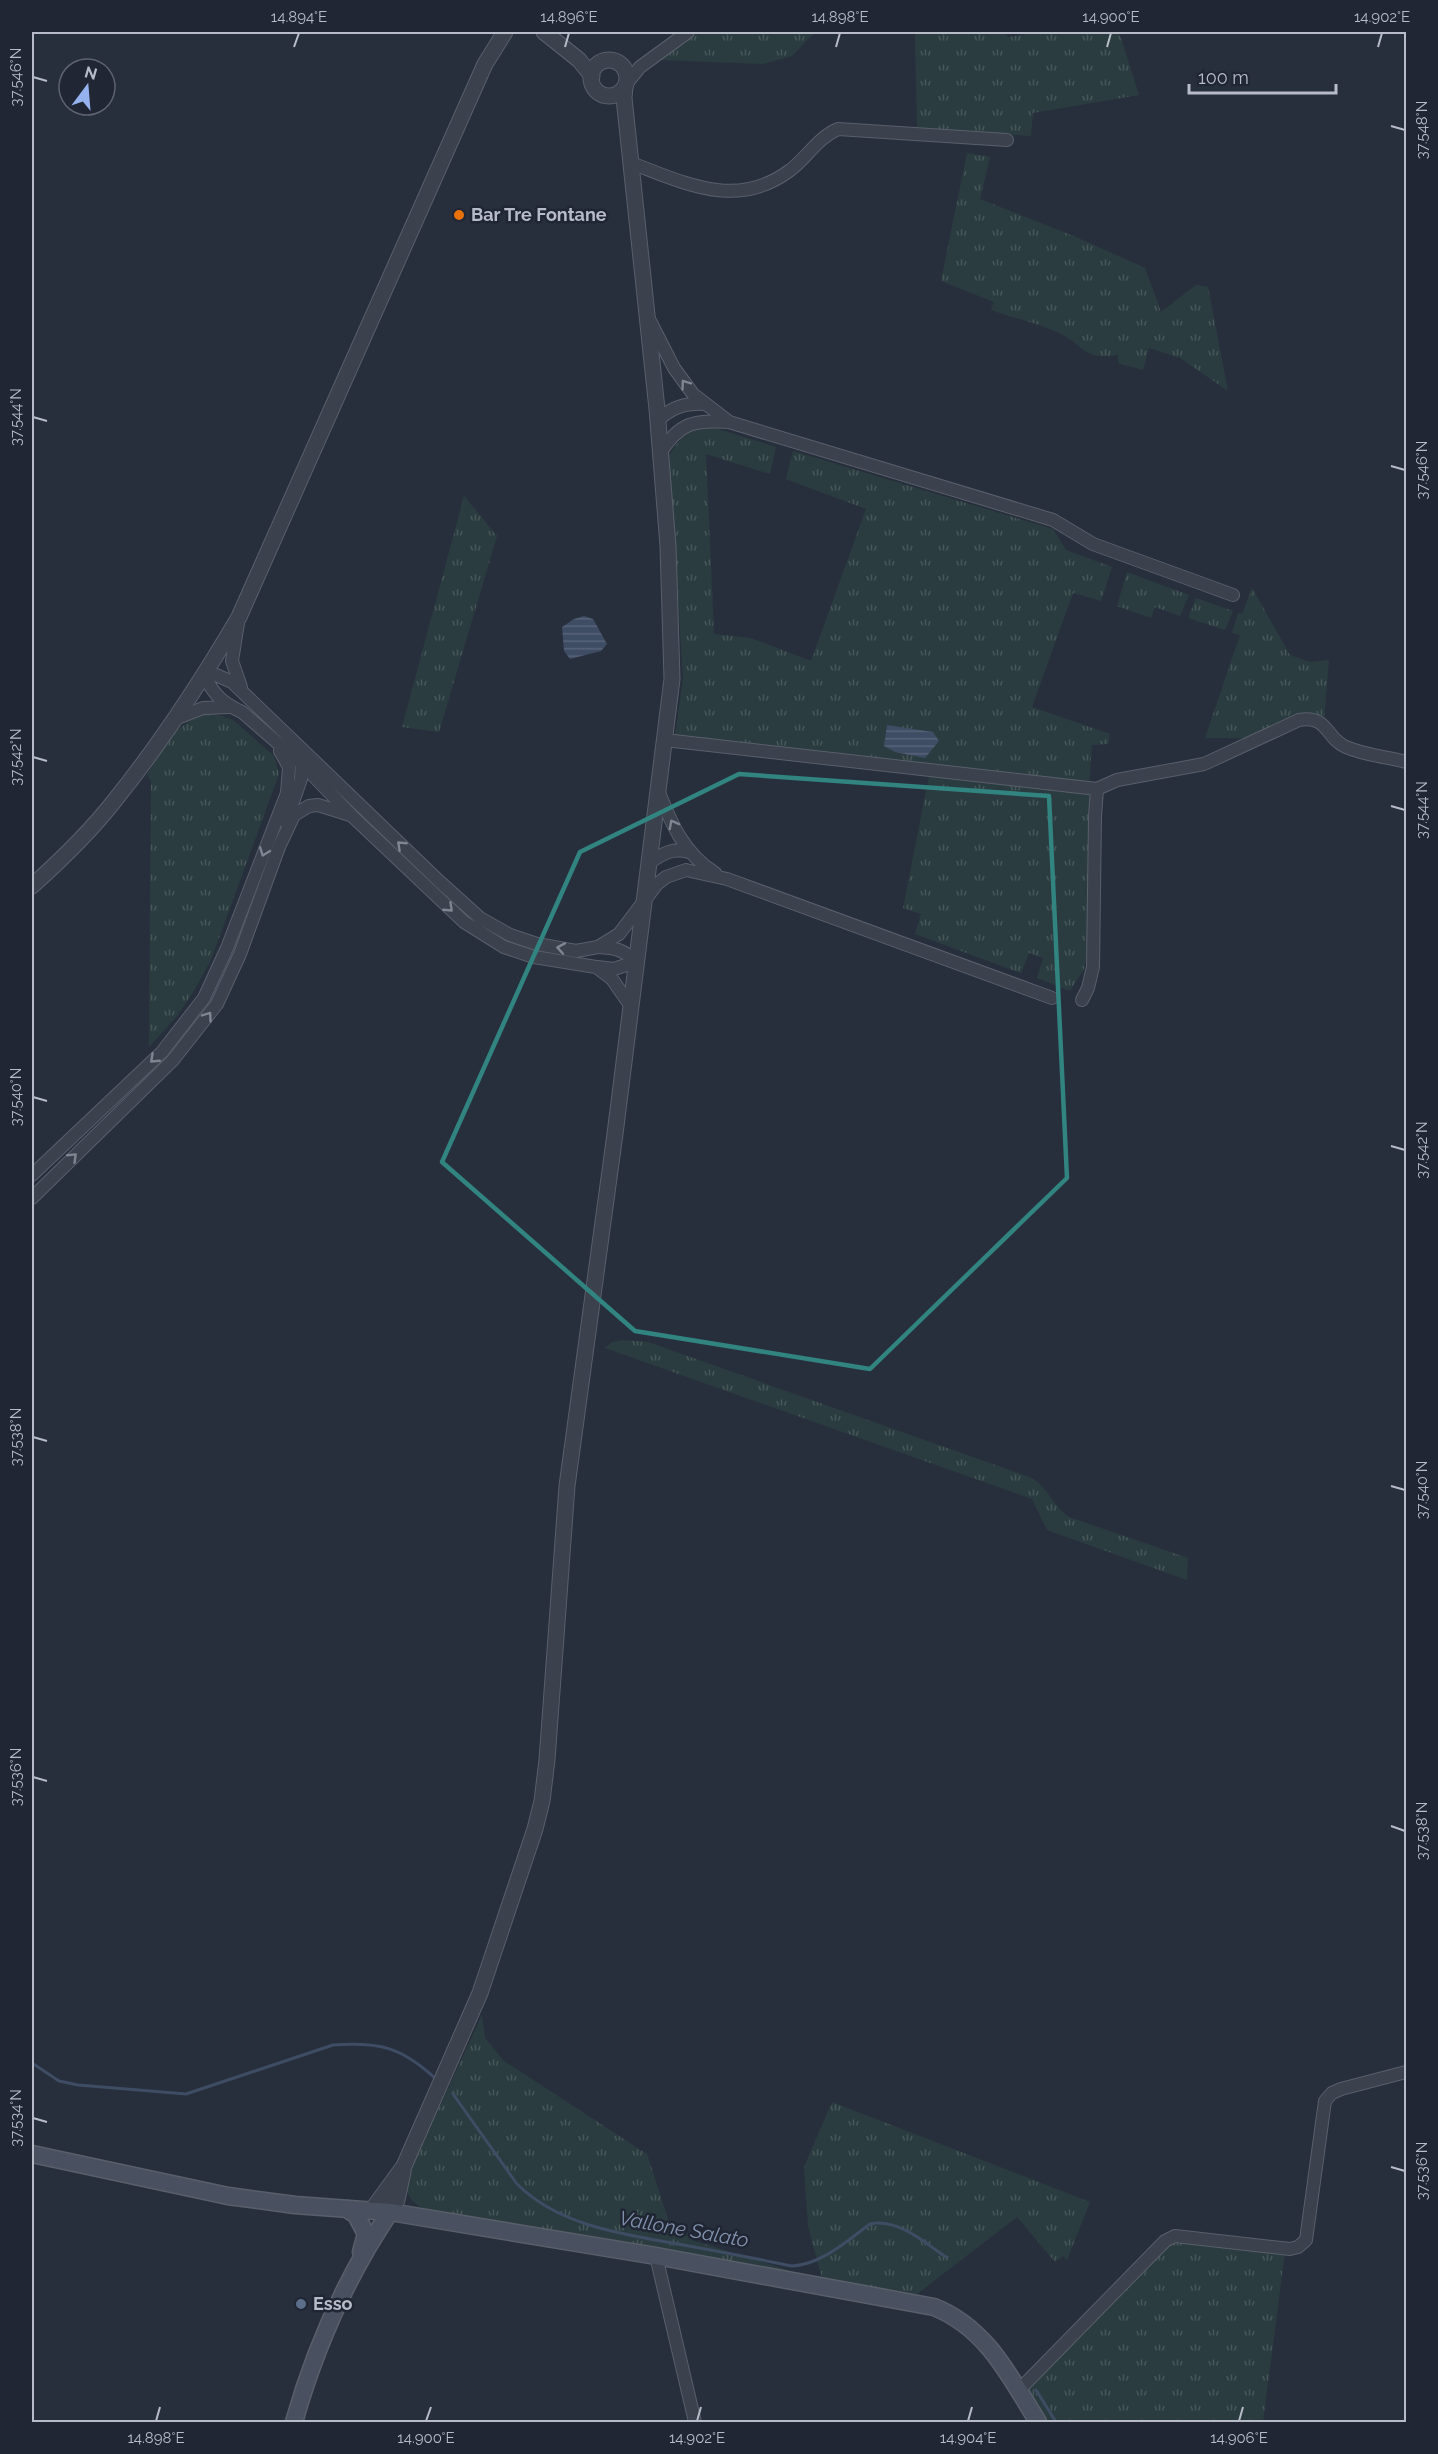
<svg xmlns="http://www.w3.org/2000/svg" width="1438" height="2454" font-family="Raleway,sans-serif">
<defs>
<pattern id="grass-tufts" width="24" height="20" patternUnits="userSpaceOnUse" patternTransform="scale(1.5)"><rect width="24" height="20" fill="#2a3c3f"/><path d="M3 7l-1-3M5 7V3M7 7l1-3M15 17l-1-3M17 17v-4M19 17l1-3" fill="none" stroke="#475659"/></pattern>
<pattern id="water-rules" width="6" height="5" patternUnits="userSpaceOnUse" patternTransform="scale(1.5)"><rect width="6" height="5" fill="#3e4c64"/><path d="M0 2.5h6" fill="none" stroke="#586479"/></pattern>
</defs>
<rect width="100%" height="100%" fill="#272f3d"/>
<!-- grass -->
<g fill="url(#grass-tufts)">
<polygon points="699,32 815,32 792,56 763,64 661,60"/>
<polygon points="915,32 1005,32 1008,37 1040,32 1119,32 1139,95 1033,113 1031,136 917,129"/>
<path d="M967,153l23,4 -10,42 96,38 69,31 16,44 35,-27 12,2 20,104 -48,-33 -31,-10 -6,22 -25,-7v-8c-35,6 -32,-9 -59,-22 -21,-10 -46,-15 -68,-23l3,-8 -53,-21z"/>
<path d="M703,426l12,2 61,19 -6,27 -64,-20 8,180 37,4 60,23 55,-152 -80,-30 7,-28 260,78 13,21 46,17 -11,34 -28,-8 -41,114 78,27 -2,10 -16,1 -3,41 -414,-49 8,-59 -14,-223c9,-15 18,-22 34,-29z"/>
<polygon points="464,496 497,536 439,732 402,727"/>
<polygon points="1127,572 1189,595 1180,616 1155,607 1151,618 1117,606"/>
<polygon points="1252,588 1290,655 1310,662 1329,660 1324,719 1252,738 1205,738 1240,635 1232,633 1238,613 1242,614"/>
<polygon points="1196,598 1233,611 1225,630 1188,618"/>
<path d="M206,714h10l17,6 41,36 5,18 -68,186 -17,31 -17,25 -28,31 2,-266 -4,-6c19,-31 23,-48 59,-61z"/>
<polygon points="929,776 1091,794 1088,951 1084,969 1070,991 1037,978 1043,958 1029,953 1021,973 915,934 921,914 903,908"/>
<path d="M624,1340l24,2 384,136c18,11 21,31 40,40l116,40 -1,22 -140,-50 -15,-31 -427,-151 7,-6z"/>
<path d="M482,2015l3,23 19,23 143,93 21,65 27,22 115,36 -387,-68c-18,-13 -18,-17 -13,-38z"/>
<polygon points="832,2102 1090,2202 1067,2260 1063,2256 1055,2262 1017,2217 917,2294 822,2278 808,2226 804,2167"/>
<polygon points="1175,2240 1285,2252 1263,2422 1046,2422 1026,2389 1167,2244"/>
</g>
<!-- water -->
<g fill="url(#water-rules)">
<polygon points="584,616 593,619 607,644 601,651 570,659 564,651 562,627 574,619"/>
<polygon points="887,725 933,732 939,741 925,758 895,752 884,746"/>
</g>
<g fill="none" stroke-linecap="round" stroke-linejoin="round">
<!-- stream -->
<g stroke="#3e4c64" stroke-width="3">
<path d="M32,2063l27,18 19,4 108,9 147,-49c48,-3 68,2 103,34"/>
<path d="M453,2094l64,90c42,42 106,50 161,60 38,7 76,14 114,22 29,-1 56,-26 78,-42 28,-6 55,19 76,33"/>
<polyline points="1036,2390 1056,2422"/>
</g>
<defs>
<g id="minor">
<polyline points="627,83 640,67 688,32"/>
<path d="M631,163c54,20 105,47 158,8 18,-13 28,-33 49,-42l169,11"/>
<polyline points="650,321 674,368 693,394 728,421"/>
<path d="M658,420c14,-13 27,-17 47,-16"/>
<path d="M660,453c20,-31 34,-33 69,-31l324,98 40,24 140,51"/>
<polyline points="238,623 232,661 241,687"/>
<polyline points="175,719 203,708 230,707"/>
<path d="M665,740l432,49 20,-9 87,-16 95,-44c30,-5 26,18 47,27 18,8 41,10 60,15"/>
<path d="M658,790c13,33 26,64 57,83"/>
<polyline points="286,822 301,779 302,762"/>
<path d="M649,863c13,-9 24,-16 40,-11"/>
<path d="M597,967l17,2 21,-7c-11,-13 -21,-14 -37,-15"/>
<polyline points="1082,1000 1088,988 1093,967 1095,817 1097,789"/>
<path d="M630,1005l-18,-26 -16,-12 -62,-10 -30,-10 -40,-25 -112,-106 -50,-52 -60,-52c-18,-8 -30,-18 -37,-37h11l16,7 208,200 40,36 30,17 27,9 39,7 22,-4 21,-13 38,-50 9,-7 20,-7 41,9 325,119"/>
<polyline points="32,1175 162,1052 204,998 227,948 287,793 289,767 280,751"/>
<polyline points="32,1198 173,1060 217,1004 240,954 279,847 294,815 309,806 318,805 350,815"/>
<polyline points="656,2256 695,2422"/>
<polyline points="1019,2390 1165,2241 1175,2236 1290,2249 1298,2247 1306,2240 1325,2101 1332,2093 1341,2089 1406,2072"/>
</g>
<g id="tertiary">
<polyline points="544,32 579,60 592,76"/>
<circle cx="609" cy="78" r="18"/>
<path d="M32,886c29,-26 59,-55 83,-86 46,-57 87,-120 124,-183l246,-553 20,-32"/>
<polyline points="372,2210 404,2166 480,1993 535,1829 542,1801 547,1760 567,1486 615,1134 672,679 668,546 657,409 624,98 625,87"/>
<polyline points="390,2212 397,2200 403,2172"/>
</g>
<g id="secondary">
<path d="M32,2154l196,42 67,9 95,7 266,44 278,51c53,21 76,70 104,115"/>
<polyline points="347,2209 356,2215 366,2234 361,2252"/>
<path d="M294,2422c21,-74 53,-146 96,-210"/>
</g>
</defs>
<!-- minor casing -->
<use href="#minor" stroke="#595f6b" stroke-width="14"/>
<!-- tertiary casing -->
<use href="#tertiary" stroke="#595f6b" stroke-width="17"/>
<!-- secondary casing -->
<use href="#secondary" stroke="#595f6b" stroke-width="19"/>
<!-- minor -->
<use href="#minor" stroke="#3b414d" stroke-width="12"/>
<!-- tertiary -->
<use href="#tertiary" stroke="#3b414d" stroke-width="15"/>
<!-- secondary -->
<use href="#secondary" stroke="#495060" stroke-width="16"/>
</g>
<!-- one-way arrows -->
<defs><path id="oneway-chevron" d="M-2-3.5L2.5 0L-2 3.5" fill="none" stroke-width="1.6" stroke-linecap="round" stroke-linejoin="round" transform="scale(1.5)"/></defs>
<g stroke="#7f8591">
<use href="#oneway-chevron" transform="translate(685 384) rotate(-126)"/>
<use href="#oneway-chevron" transform="translate(673 824) rotate(-118)"/>
<use href="#oneway-chevron" transform="translate(401 845) rotate(-137)"/>
<use href="#oneway-chevron" transform="translate(264 852) rotate(111)"/>
<use href="#oneway-chevron" transform="translate(449 908) rotate(43)"/>
<use href="#oneway-chevron" transform="translate(561 948) rotate(-170)"/>
<use href="#oneway-chevron" transform="translate(208 1016) rotate(-55)"/>
<use href="#oneway-chevron" transform="translate(154 1059) rotate(137)"/>
<use href="#oneway-chevron" transform="translate(73 1157) rotate(-44)"/>
</g>
<!-- marked area -->
<path fill="none" stroke="#318480" stroke-width="4.5" stroke-linejoin="round" d="M739,774l310,22 18,382 -197,191 -235,-38 -193,-169 138,-310z"/>
<!-- ticks -->
<path fill="none" stroke="#b7bcc8" stroke-width="2" d="M294,47l5,-14M565,47l4,-14M836,47l4,-14M1107,47l4,-14M1378,47l4,-14M33,77l14,4M1391,126l14,4M33,417l14,4M1391,466l14,4M33,757l14,4M1391,806l14,4M33,1097l14,4M1391,1146l14,4M33,1437l14,4M1391,1486l14,4M33,1777l14,4M1391,1826l14,5M33,2118l14,4M1391,2167l14,4M156,2421l4,-14M426,2421l5,-14M697,2421l4,-14M968,2421l4,-14M1239,2421l4,-14"/>
<!-- markers -->
<circle fill="#e8710a" stroke="#202633" stroke-width="2" cx="459" cy="215" r="6"/>
<circle fill="#5c6f8a" stroke="#202633" stroke-width="2" cx="301" cy="2304" r="6"/>
<g text-anchor="middle" stroke-width="5" stroke-linejoin="round" paint-order="stroke">
<!-- poi labels -->
<g font-size="18" font-weight="bold" fill="#b7bcc8" stroke="#202633" text-anchor="start">
<text x="471" y="221">Bar Tre Fontane</text>
<text x="313" y="2310">Esso</text>
</g>
<!-- water labels -->
<g font-size="20" font-style="italic" fill="#8191ad" stroke="#202633">
<text transform="translate(684 2229) rotate(10)" y="7">Vallone Salato</text>
</g>
</g>
<!-- border -->
<rect width="1438" height="2454" fill="none" stroke="#202633" stroke-width="66"/>
<!-- north arrow -->
<g transform="translate(87 87) rotate(16)"><circle r="28" fill="#202633" stroke="#5c626f" stroke-width="1.5"/>
<path d="M0-4.5L10 22L0 15L-10 22Z" fill="#95b2ef"/>
<text y="-9" font-size="16" font-weight="bold" text-anchor="middle" fill="#b7bcc8">N</text>
</g>
<!-- scale -->
<path d="M1189 84v9h147v-9" fill="none" stroke="#b7bcc8" stroke-width="3"/>
<text x="1198" y="84" font-size="18" fill="#b7bcc8" stroke="#202633" stroke-width="4.5" paint-order="stroke">100 m</text>
<rect x="33" y="33" width="1372" height="2388" fill="none" stroke="#b7bcc8" stroke-width="2"/>
<g font-size="15" text-anchor="middle" fill="#b7bcc8">
<text x="299" y="22">14.894°E</text>
<text x="569" y="22">14.896°E</text>
<text x="840" y="22">14.898°E</text>
<text x="1111" y="22">14.900°E</text>
<text x="1382" y="22">14.902°E</text>
<text transform="translate(16 77) rotate(-90)" y="5">37.546°N</text>
<text transform="translate(1422 130) rotate(-90)" y="5">37.548°N</text>
<text transform="translate(16 417) rotate(-90)" y="5">37.544°N</text>
<text transform="translate(1422 470) rotate(-90)" y="5">37.546°N</text>
<text transform="translate(16 757) rotate(-90)" y="5">37.542°N</text>
<text transform="translate(1422 810) rotate(-90)" y="5">37.544°N</text>
<text transform="translate(16 1097) rotate(-90)" y="5">37.540°N</text>
<text transform="translate(1422 1150) rotate(-90)" y="5">37.542°N</text>
<text transform="translate(16 1437) rotate(-90)" y="5">37.538°N</text>
<text transform="translate(1422 1490) rotate(-90)" y="5">37.540°N</text>
<text transform="translate(16 1777) rotate(-90)" y="5">37.536°N</text>
<text transform="translate(1422 1831) rotate(-90)" y="5">37.538°N</text>
<text transform="translate(16 2118) rotate(-90)" y="5">37.534°N</text>
<text transform="translate(1422 2171) rotate(-90)" y="5">37.536°N</text>
<text x="156" y="2443">14.898°E</text>
<text x="426" y="2443">14.900°E</text>
<text x="697" y="2443">14.902°E</text>
<text x="968" y="2443">14.904°E</text>
<text x="1239" y="2443">14.906°E</text>
</g>
</svg>
